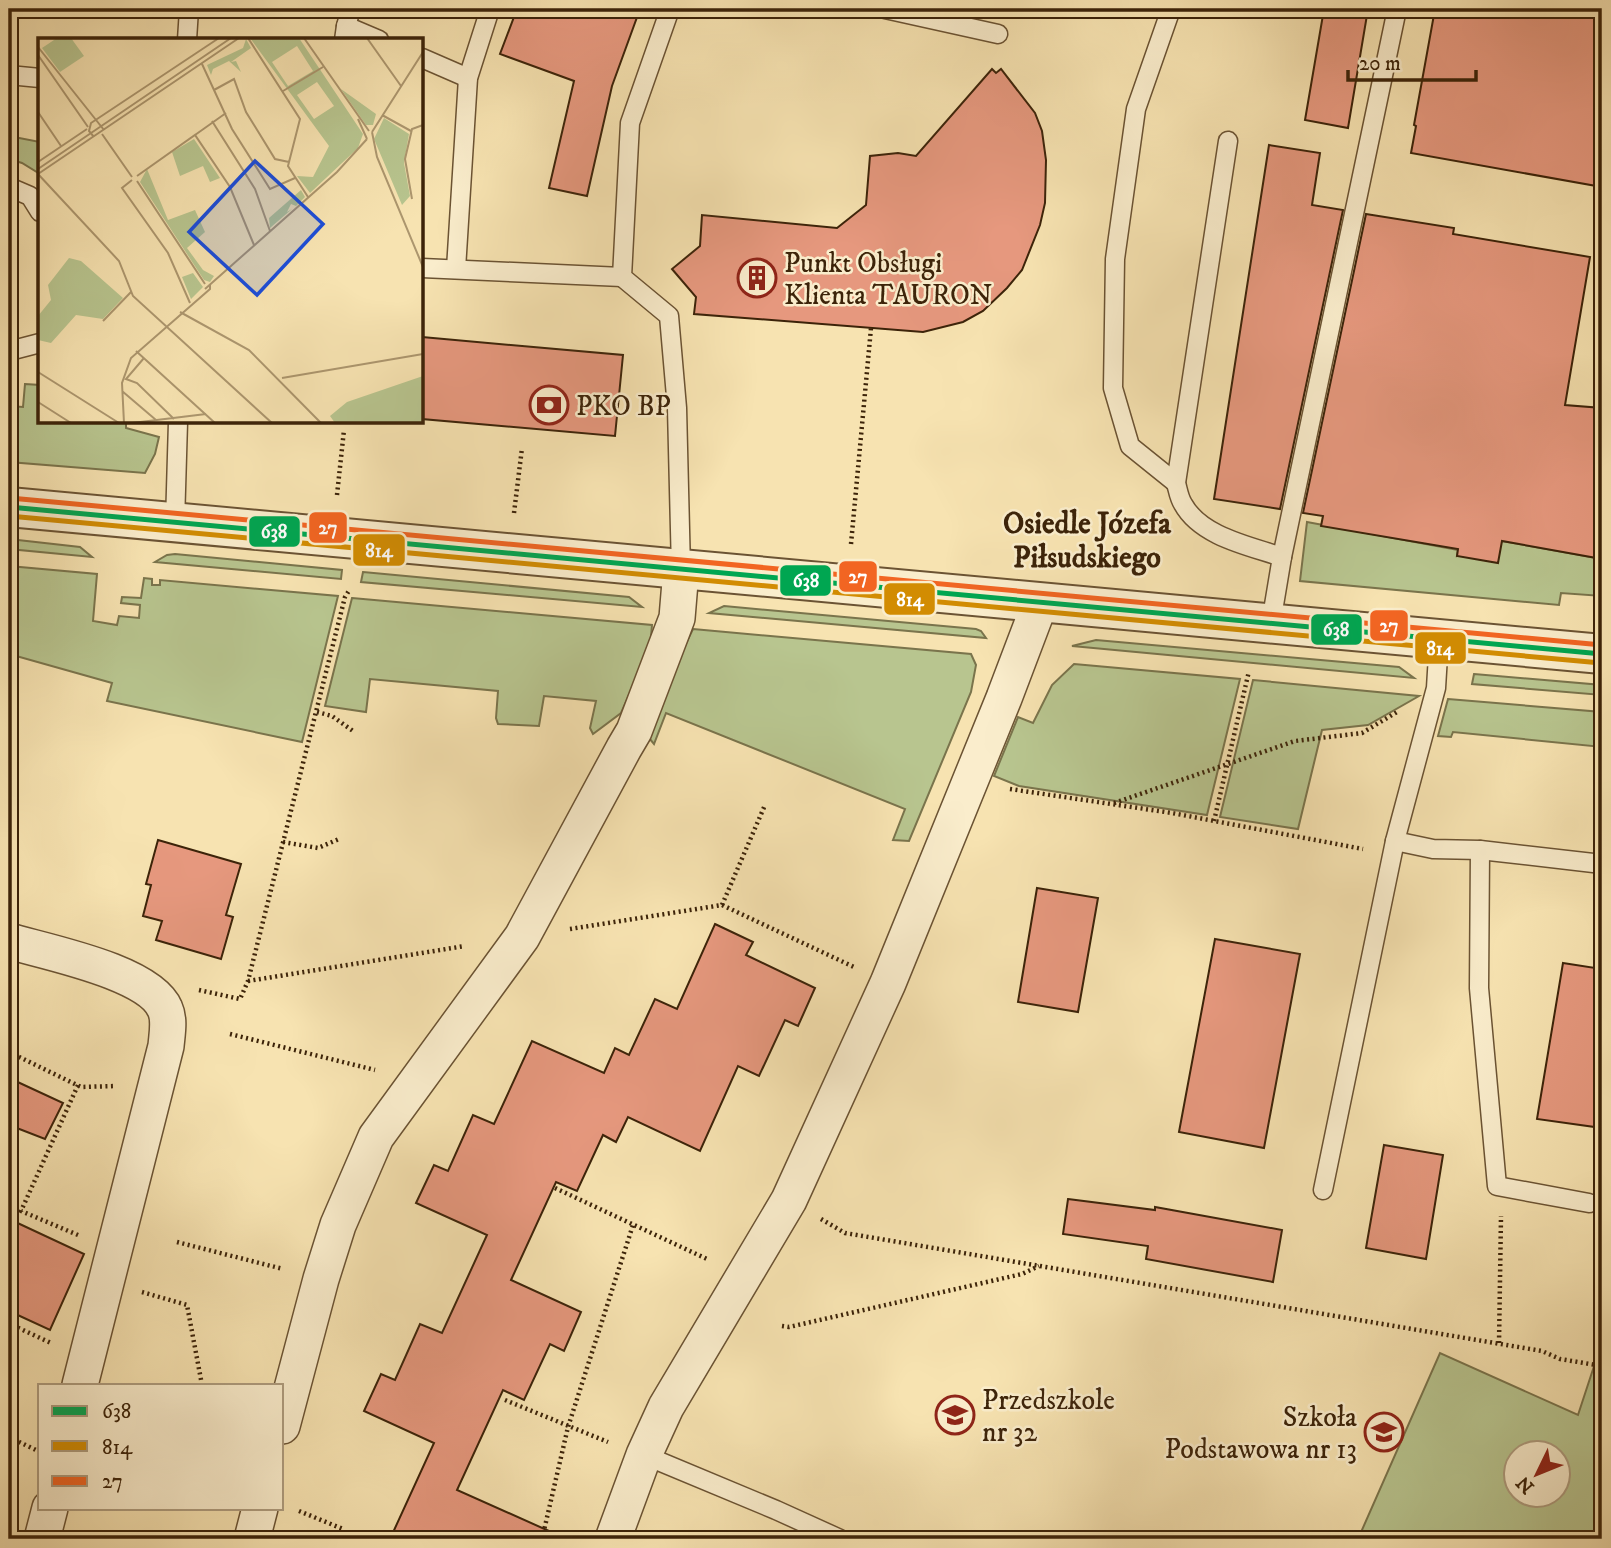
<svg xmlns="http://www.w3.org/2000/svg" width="1611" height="1548" font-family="'IM FELL DW Pica',serif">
<rect width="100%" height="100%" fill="#f7e3b1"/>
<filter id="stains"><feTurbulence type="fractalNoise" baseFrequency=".00286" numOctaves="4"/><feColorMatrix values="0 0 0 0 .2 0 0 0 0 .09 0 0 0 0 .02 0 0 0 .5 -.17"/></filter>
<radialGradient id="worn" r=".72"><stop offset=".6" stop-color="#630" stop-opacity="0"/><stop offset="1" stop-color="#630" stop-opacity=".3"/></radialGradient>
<!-- green -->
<g fill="#b8c58f" stroke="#7a744c" stroke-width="2" fill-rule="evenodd">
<polygon points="9,136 40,142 40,174 22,163 9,159"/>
<polygon points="25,384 40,385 40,422 126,422 126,428 159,437 155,454 145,473 9,462 9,406 23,407"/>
<polygon points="1307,522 1458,550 1457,556 1502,541 1602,559 1602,596 1561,593 1559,605 1300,581"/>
<polygon points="9,539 80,547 92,557 9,549"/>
<polygon points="175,554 342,570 341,579 155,562 167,555"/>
<polygon points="9,566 97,574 93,621 117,625 119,616 139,618 140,605 121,603 122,597 141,598 144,578 152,579 152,585 160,585 160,580 338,596 302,742 107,701 112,683 9,654"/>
<polygon points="363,572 629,597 642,607 361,582"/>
<polygon points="352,598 652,625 650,648 621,713 593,734 590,728 596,701 544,696 539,726 498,724 496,718 498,691 370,679 366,712 325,706"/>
<polygon points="724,606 976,629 981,631 986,638 709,613"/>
<polygon points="693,629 971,654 976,665 971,692 909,841 893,840 905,809 666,713 654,744 649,738 679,658"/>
<polygon points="1096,640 1399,667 1414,678 1072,646"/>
<polygon points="1074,664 1240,679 1207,815 1019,786 994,776 1018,717 1033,723 1052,685"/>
<polygon points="1474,674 1602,685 1602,695 1472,684"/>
<polygon points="1253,680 1419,696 1368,725 1322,730 1298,829 1220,817"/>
<polygon points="1448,699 1602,712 1602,747 1453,732 1451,737 1438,736"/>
<path d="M1599,1351h3v188h-244l82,-186 138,62zM1516,1454h42v42h-42z"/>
</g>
<!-- building -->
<g fill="#e6987e" stroke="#3c2309" stroke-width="2">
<polygon points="517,9 640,9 612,86 587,196 549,188 574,81 500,54"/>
<polygon points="1324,9 1368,9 1348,128 1305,120"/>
<polygon points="1435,9 1602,9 1602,187 1411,153 1416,126 1414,125"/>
<polygon points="992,69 996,73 1001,69 1035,113 1042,131 1046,160 1045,203 1040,225 1022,270 1007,288 983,311 963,322 923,332 694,314 696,297 672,269 700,246 702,215 837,228 866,205 870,156 898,153 916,156"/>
<polygon points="1269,145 1320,153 1312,205 1343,210 1280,509 1214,499"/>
<polygon points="1366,214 1454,228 1453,234 1590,257 1565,405 1602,408 1602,559 1502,541 1498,563 1457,556 1458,549 1321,526 1323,516 1303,513"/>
<polygon points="422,337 623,355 615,436 422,419"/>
<polygon points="158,840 241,864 226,915 233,917 221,959 156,940 162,921 143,916 151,885 146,884"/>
<polygon points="1037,888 1098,898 1078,1012 1018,1002"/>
<polygon points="715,924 753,942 746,955 815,988 798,1026 785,1020 759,1076 738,1066 700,1151 628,1117 616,1142 603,1135 577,1191 556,1182 511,1280 581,1312 564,1351 550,1344 524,1400 503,1390 457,1490 567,1539 390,1539 434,1443 364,1411 381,1374 395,1380 420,1324 442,1333 487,1235 416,1203 434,1165 448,1171 473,1115 494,1124 532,1041 604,1073 615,1048 629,1055 655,999 677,1009"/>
<polygon points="1215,939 1300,954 1264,1148 1179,1132"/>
<polygon points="1563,963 1602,969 1602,1128 1537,1119"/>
<polygon points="9,1078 63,1103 45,1139 9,1125"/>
<polygon points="1384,1145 1443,1155 1426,1259 1366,1248"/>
<polygon points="1068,1199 1155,1210 1155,1207 1282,1230 1273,1282 1146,1259 1148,1246 1063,1234"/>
<polygon points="9,1219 84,1254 50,1330 9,1311"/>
</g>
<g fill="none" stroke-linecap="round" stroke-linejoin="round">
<defs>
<g id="service">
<polyline points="670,9 630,123 622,277 669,316 677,408 681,570"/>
<polyline points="885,9 998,34"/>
<polyline points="1171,9 1136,109 1115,259 1113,388 1130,446 1176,483"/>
<polyline points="346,26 379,40"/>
<polyline points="187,40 189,9"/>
<polyline points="344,40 346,26 351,9"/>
<polyline points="422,58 468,78"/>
<polyline points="9,75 40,78"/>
<path d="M1228,141l-52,342c2,7 3,15 7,21 18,33 67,42 99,53"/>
<polyline points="9,187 30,196 40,212"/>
<polyline points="422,268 622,277"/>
<polyline points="456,269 468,78 490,9"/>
<polyline points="9,346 17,349 40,343"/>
<polyline points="175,523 178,422"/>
<polyline points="1271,623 1282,557 1397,9"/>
<polyline points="1395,841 1433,849 1480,850 1602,864"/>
<polyline points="1480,850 1479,988 1497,1186 1589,1203"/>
<polyline points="1323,1190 1395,841 1436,688 1439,639"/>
<polyline points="644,1455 776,1510 840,1539"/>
</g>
<g id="minor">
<path d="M9,941c37,11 141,31 156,68 5,11 2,25 1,37l-86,339"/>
<polyline points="282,1426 321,1279 338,1225 376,1137 522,937 624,748 634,731 677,618 681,570"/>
<polyline points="42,1539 50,1508"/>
<polyline points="252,1539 260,1508"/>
<polyline points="613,1539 644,1455 666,1407 789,1200 888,983 1004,698 1040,603"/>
</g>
<polyline id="tertiary" points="9,507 1602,654"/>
</defs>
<!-- service casing -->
<use href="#service" stroke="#6b5333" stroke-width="21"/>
<!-- minor casing -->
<use href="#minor" stroke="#6b5333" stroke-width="38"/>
<!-- tertiary casing -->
<use href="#tertiary" stroke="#6b5333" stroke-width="42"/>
<!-- path -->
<g stroke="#3c2309" stroke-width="4.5" stroke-dasharray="2 3.5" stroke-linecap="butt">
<polyline points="337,495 344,430"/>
<polyline points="514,513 522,448"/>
<polyline points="851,544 871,328"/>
<polyline points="317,712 332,716 353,731"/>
<polyline points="1010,789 1172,813 1363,849"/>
<polyline points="1114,803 1295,741 1362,733 1397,712"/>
<polyline points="1214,821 1249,671"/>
<polyline points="283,842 318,848 339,839"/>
<polyline points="722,905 765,805"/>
<polyline points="570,929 722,905 854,967"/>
<polyline points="248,981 465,946"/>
<polyline points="199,990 240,999 248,981 345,597 350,589"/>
<polyline points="230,1034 375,1070"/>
<polyline points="9,1052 81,1087 116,1086"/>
<polyline points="555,1188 707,1259"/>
<polyline points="821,1219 845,1233 1542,1351 1560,1359 1602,1366"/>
<polyline points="78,1235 21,1211 78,1085"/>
<polyline points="177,1242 283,1269"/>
<polyline points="142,1292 187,1305 202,1385"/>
<polyline points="9,1326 10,1324 51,1343"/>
<polyline points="782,1326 789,1327 1022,1274 1039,1266"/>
<polyline points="1499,1343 1501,1216"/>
<polyline points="505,1400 608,1442"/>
<polyline points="9,1437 40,1452"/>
<polyline points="299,1511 343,1529"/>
<polyline points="84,1533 103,1539"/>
<polyline points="542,1539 568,1427 633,1225"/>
</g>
<!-- service -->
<use href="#service" stroke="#faedcc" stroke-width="18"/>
<!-- minor -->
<use href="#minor" stroke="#faedcc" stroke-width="35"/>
<!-- tertiary -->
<use href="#tertiary" stroke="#faedcc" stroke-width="38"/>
<defs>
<polyline id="bus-1" points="9,507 1602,654"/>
<polyline id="bus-2" points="9,516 1601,663"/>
<polyline id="bus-3" points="10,498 1602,645"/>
</defs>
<!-- bus-1 casing -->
<use href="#bus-1" stroke="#faedcc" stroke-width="10"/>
<!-- bus-2 casing -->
<use href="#bus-2" stroke="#faedcc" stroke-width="10"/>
<!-- bus-3 casing -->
<use href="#bus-3" stroke="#faedcc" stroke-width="10"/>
<!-- bus-1 -->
<use href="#bus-1" stroke="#00a651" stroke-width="5"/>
<!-- bus-2 -->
<use href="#bus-2" stroke="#d28c02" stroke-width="5"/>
<!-- bus-3 -->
<use href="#bus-3" stroke="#f26522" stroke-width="5"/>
</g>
<!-- icons -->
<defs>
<symbol id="building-ring" viewBox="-11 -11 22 22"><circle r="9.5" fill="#faedcc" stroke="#8f2418" stroke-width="1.5"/><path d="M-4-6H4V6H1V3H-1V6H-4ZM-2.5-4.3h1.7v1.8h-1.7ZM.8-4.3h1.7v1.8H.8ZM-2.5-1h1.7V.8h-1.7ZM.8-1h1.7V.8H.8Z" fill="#8f2418"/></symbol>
<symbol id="bank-ring" viewBox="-11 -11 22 22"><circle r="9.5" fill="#faedcc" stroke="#8f2418" stroke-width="1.5"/><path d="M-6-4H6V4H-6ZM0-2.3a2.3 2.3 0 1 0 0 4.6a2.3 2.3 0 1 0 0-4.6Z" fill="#8f2418"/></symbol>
<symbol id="school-ring" viewBox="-11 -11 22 22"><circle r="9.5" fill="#faedcc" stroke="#8f2418" stroke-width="1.5"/><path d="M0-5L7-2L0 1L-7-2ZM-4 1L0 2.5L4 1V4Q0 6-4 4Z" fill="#8f2418"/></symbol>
</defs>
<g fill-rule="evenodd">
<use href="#building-ring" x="735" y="256" width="44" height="44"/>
<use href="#bank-ring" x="527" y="383" width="44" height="44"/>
<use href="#school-ring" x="933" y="1393" width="44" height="44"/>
<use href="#school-ring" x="1362" y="1410" width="44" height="44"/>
</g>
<g text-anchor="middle" stroke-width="5" stroke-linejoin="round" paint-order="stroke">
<!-- poi labels -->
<g font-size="28" fill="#3c2309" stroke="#faedcc" text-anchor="start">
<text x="784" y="272">Punkt Obsługi<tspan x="784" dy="32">Klienta TAURON</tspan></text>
<text x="576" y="415">PKO BP</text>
<text x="982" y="1409">Przedszkole<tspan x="982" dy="32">nr 32</tspan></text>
<text x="1357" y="1426" text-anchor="end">Szkoła<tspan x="1357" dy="32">Podstawowa nr 13</tspan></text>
</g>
<!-- neighbourhood labels -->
<g font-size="30" font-weight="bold" fill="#3c2309" stroke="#faedcc">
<text x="1087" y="533">Osiedle Józefa<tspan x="1087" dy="34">Piłsudskiego</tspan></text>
</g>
</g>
<!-- overview -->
<g transform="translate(38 38)">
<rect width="385" height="385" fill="#f7e3b1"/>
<path d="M19,0h14l13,18 -24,16 -18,-24zM212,0h49l64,96 -5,14 -48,45 -13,-17 16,1 16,-31zM259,8l16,25 -25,15 -16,-24zM279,44l17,24 -20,13 -17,-24zM208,1l5,9 -20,14 5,-1 5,11 -12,-11 -16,8 -2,6 -4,-10 36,-17zM303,51l35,25 -3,11h-7zM346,80l25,16 -5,29 6,33 -8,9 -28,-66zM156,101l26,39 -10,4 -7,-16 -23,10 -8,-24zM109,131l21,51 27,-10 10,22 -18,16 16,22 11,6 -4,6 -6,-2 -64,-98zM263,152l4,7 -9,9 -5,-2 -4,8 5,-3 -22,19 -1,-10zM31,220l12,3 42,37 -20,21 -27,-4 -25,28 -13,-3v-24l13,-16 -3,-15zM155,235l10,14 -12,12 -9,-22zM385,338v47h-88l-5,-7 17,-14z" fill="#b8c58f" fill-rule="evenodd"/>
<path fill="none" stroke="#ac966e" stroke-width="2" d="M210,0l52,81 -12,47 20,31M266,0l65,93M329,0l34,48M0,9l66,83M0,17l50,72M164,26l30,65 38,60 25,-11M176,52l20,-11 12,33 29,47 14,3M245,53l40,-24M0,74l23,34M344,77l29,16M320,81l9,20M174,83l43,68 15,42M334,94l5,25 46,110M334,94l51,-80M64,96l30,43M157,97l31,-22M56,99l-5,-6 2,-8 128,-85M0,124l49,-33M0,131l193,-131M0,136l81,87 14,35 139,127M0,136l201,-136M99,138l58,-41 35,52 24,58M94,142l-10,8 46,65 22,50M99,143l68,103M374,161l-7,-40 7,-30 11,-4M167,251l132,-117 30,-33M142,274l69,38 72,73M65,283l28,-29M98,313l79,72M106,320l-18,21 11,4 37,36M0,334l81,51M244,340l141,-24M84,353l34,29M0,364l33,21M86,385l-2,-40 9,-25 79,-69v-5M94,385l74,-9"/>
<path fill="#1d4ed8" fill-opacity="0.15" stroke="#1d4ed8" stroke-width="3.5" d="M217,123l68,63 -66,71 -68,-63z"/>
<rect width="385" height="385" fill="none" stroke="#3c2309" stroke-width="3.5"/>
</g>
<g stroke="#faedcc" stroke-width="2.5">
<rect x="308" y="511" width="40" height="33" rx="7" fill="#f26522"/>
<rect x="248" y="515" width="53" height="33" rx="7" fill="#00a651"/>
<rect x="352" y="533" width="54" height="34" rx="7" fill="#d28c02"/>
<rect x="838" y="560" width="40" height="33" rx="7" fill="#f26522"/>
<rect x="779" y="564" width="53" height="33" rx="7" fill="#00a651"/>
<rect x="883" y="582" width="53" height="34" rx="7" fill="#d28c02"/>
<rect x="1369" y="609" width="40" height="33" rx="7" fill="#f26522"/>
<rect x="1310" y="613" width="53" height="33" rx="7" fill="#00a651"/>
<rect x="1414" y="631" width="53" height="34" rx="7" fill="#d28c02"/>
</g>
<g font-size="19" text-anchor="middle" font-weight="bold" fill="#fff">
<text x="328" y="534">27</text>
<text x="274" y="538">638</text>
<text x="379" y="557">814</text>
<text x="858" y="583">27</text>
<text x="806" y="587">638</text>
<text x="910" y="606">814</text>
<text x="1389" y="632">27</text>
<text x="1336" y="636">638</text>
<text x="1440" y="655">814</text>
</g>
<!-- margin -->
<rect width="1611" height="1548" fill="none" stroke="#f7e3b1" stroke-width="35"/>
<rect x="10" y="10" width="1590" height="1527" fill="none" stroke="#3c2309" stroke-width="3.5"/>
<rect x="18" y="18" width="1576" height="1513" fill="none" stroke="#3c2309" stroke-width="2"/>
<!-- legend -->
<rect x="38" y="1384" width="245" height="126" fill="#faedcc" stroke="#ae9c7e" stroke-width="2"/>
<rect x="52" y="1406" width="35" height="10" fill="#00a651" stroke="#ae9c7e" stroke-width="2"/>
<text x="102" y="1418" font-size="21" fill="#3c2309">638</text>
<rect x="52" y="1441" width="35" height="10" fill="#d28c02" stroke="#ae9c7e" stroke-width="2"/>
<text x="102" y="1454" font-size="21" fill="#3c2309">814</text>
<rect x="52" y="1476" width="35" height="10" fill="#f26522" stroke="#ae9c7e" stroke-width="2"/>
<text x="102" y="1488" font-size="21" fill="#3c2309">27</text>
<!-- north arrow -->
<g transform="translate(1537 1474) rotate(227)"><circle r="33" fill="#faedcc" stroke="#ae9c7e" stroke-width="2"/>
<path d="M0-5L12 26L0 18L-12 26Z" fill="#8f2418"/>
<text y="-10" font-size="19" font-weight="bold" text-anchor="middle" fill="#3c2309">N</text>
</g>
<!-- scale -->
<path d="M1348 70v10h128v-10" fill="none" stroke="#3c2309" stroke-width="3.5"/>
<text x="1359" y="70" font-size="21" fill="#3c2309" stroke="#faedcc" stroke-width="5" paint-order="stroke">20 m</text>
<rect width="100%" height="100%" filter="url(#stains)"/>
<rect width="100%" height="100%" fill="url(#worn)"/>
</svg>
